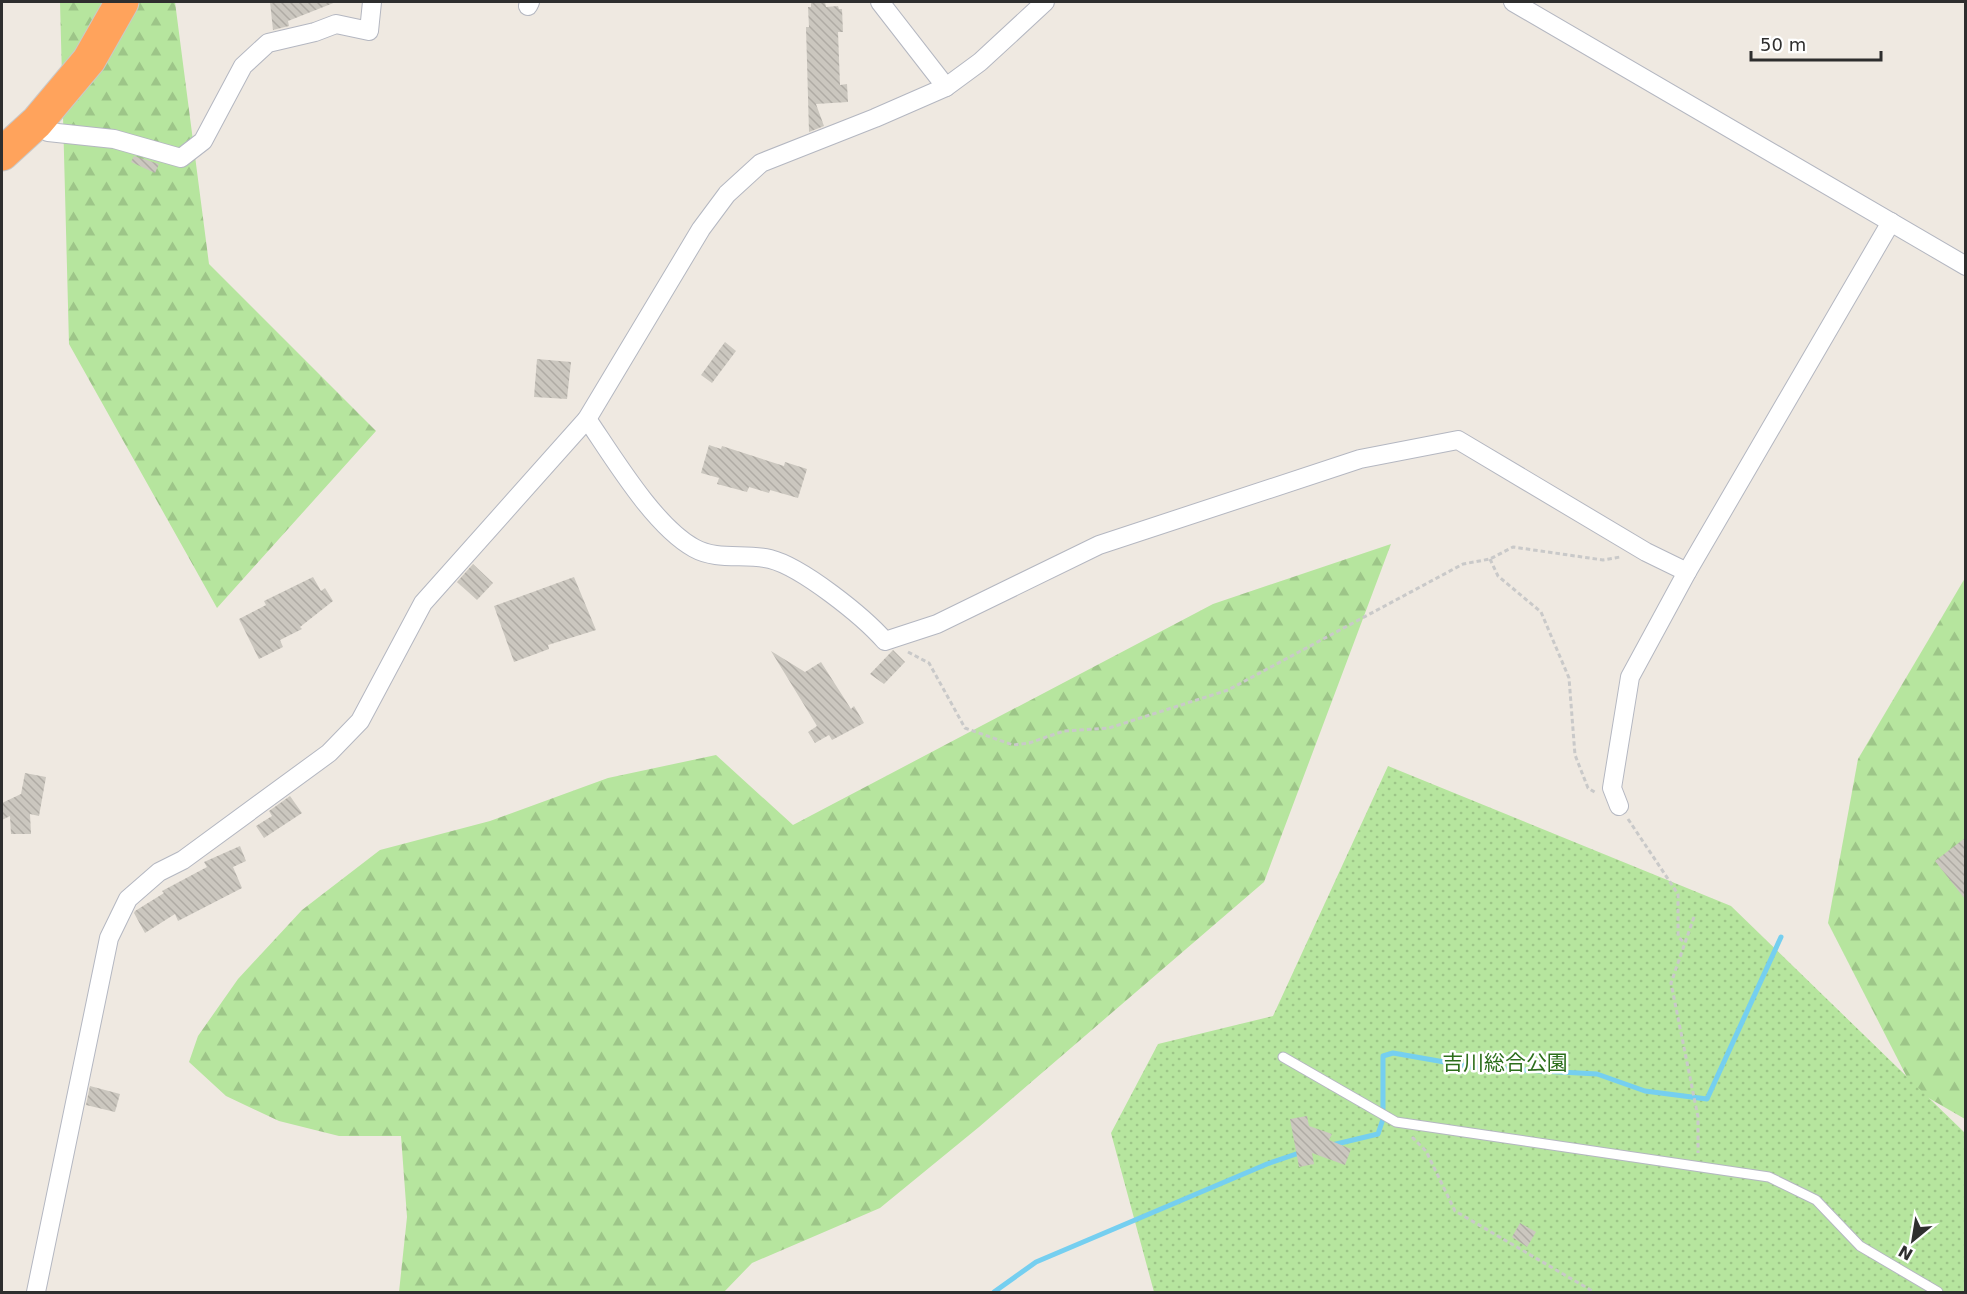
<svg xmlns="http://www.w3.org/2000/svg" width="1967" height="1294" font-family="'DejaVu Sans','Noto Sans JP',sans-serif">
<defs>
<pattern id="forest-firs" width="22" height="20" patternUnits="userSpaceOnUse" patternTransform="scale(1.5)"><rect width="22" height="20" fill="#b6e59e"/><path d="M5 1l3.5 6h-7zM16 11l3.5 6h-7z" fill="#9dc588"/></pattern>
<pattern id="park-dots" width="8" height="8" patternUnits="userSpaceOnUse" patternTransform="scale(1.5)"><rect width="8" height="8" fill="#b6e59e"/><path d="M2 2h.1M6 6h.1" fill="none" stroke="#9dc588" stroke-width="1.8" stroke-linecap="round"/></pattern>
<pattern id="building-back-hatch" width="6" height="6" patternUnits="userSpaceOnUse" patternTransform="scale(1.5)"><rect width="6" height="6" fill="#cbc7bf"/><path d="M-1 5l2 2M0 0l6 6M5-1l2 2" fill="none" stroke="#afaba4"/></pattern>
</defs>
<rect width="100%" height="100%" fill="#efe9e1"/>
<!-- forest -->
<g fill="url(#forest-firs)">
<polygon points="60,2 175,2 209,264 376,431 217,608 69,344"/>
<polygon points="1391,544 1264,882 979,1127 880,1208 752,1263 724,1292 399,1292 407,1217 401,1136 339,1136 279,1121 226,1096 189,1062 198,1036 238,979 302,910 380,850 490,821 608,778 716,755 793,825 1213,604"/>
<polygon points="1965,578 1965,1119 1913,1089 1828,923 1858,759"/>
</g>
<!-- park -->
<polygon fill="url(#park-dots)" points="1388,766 1731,906 1965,1133 1965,1292 1154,1292 1111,1133 1158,1044 1273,1016"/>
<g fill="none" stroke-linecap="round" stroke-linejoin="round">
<!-- stream -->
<g stroke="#75cff0" stroke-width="5">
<polyline points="1332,1145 1378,1134 1383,1119 1383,1056 1393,1053 1473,1067 1597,1074 1645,1091 1707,1099 1781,937"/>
<polyline points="994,1292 1036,1262 1267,1164 1302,1152"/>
</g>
</g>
<!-- building -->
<g fill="url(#building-back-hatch)">
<polygon points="270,2 336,2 288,21 289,26 273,30"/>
<polygon points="811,2 825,2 826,7 838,6 839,9 842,9 843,32 838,32 840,85 847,84 848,102 816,104 824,126 809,132 806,27 809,27 808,7 811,7"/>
<polygon points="134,156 159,164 155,173 131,162"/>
<polygon points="725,342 736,351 712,383 701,375"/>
<polygon points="537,359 571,362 567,399 534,397"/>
<polygon points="709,445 721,449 722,446 784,466 785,462 807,469 798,498 770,490 769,493 749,487 747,492 717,484 719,478 701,473"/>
<polygon points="473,564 493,583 477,600 457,582"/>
<polygon points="313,577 321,591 325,588 333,601 300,627 302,629 280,640 283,647 259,659 239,619 266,605 264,601"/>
<polygon points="574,577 596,630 548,645 549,649 514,662 494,606"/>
<polygon points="893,650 905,662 884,684 870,674"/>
<polygon points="771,651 805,672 821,662 851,709 854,706 864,723 832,740 829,735 815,743 808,732 817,726"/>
<polygon points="25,773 46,777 39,816 30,814 31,834 11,834 10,816 2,820 2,803 21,794"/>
<polygon points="290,796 302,813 264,838 256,826 272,816 269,811"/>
<polygon points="1965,838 1965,899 1935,861"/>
<polygon points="240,846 246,861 233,867 242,888 178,921 175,914 145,933 134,913 135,911 164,893 162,891 207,867 204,862"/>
<polygon points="90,1086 120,1094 115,1112 86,1105"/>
<polygon points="1307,1116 1309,1126 1332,1134 1329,1140 1351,1149 1345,1165 1312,1153 1314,1164 1299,1167 1290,1119"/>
<polygon points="1520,1223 1536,1232 1527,1247 1512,1237"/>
</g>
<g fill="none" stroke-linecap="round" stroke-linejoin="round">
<defs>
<polyline id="lane" points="1283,1057 1396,1122 1769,1177 1816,1200 1860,1246 1938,1292"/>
<g id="street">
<polyline points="880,2 946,87"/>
<polyline points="1513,2 1966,266"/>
<polyline points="528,6 530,2"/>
<polyline points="37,122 48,132 114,139 181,158 203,141 243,66 268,43 315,32 336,24 369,31 372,2"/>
<path d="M587,419c26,38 67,107 107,129 23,13 51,5 76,11 32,8 93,57 115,82l52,-17 162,-79 261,-86 98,-19 188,112 41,20"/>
<polyline points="1619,806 1612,788 1630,677 1687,572 1891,222"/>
<polyline points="36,1292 109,938 128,899 159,872 183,860 329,753 360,721 423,603 587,419 701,229 727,194 761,163 875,118 946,87 980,62 1045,2"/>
</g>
<polyline id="highway" points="2,154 37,122 89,60 122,2"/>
</defs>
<!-- lane casing -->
<use href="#lane" stroke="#b4b7c1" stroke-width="11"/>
<!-- street casing -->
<use href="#street" stroke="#b4b7c1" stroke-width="20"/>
<!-- highway casing -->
<use href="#highway" stroke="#c9c9c9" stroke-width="35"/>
<!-- path -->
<g stroke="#c9c9c9" stroke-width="3" stroke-dasharray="4.5 3" stroke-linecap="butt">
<polyline points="1490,559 1498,576 1541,612 1569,678 1575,755 1588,788 1596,793"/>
<polyline points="908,652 929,663 965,728 1013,745 1029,743 1064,731 1109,728 1228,690 1463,564 1490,559 1513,547 1603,560 1620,557"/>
<polyline points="1628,819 1678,894 1678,937 1685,943"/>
<polyline points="1694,917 1671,983 1698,1117 1698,1153"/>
<polyline points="1412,1137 1426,1151 1455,1211 1594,1292"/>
</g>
<!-- lane -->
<use href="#lane" stroke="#fff" stroke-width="9"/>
<!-- street -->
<use href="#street" stroke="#fff" stroke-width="18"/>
<!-- highway -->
<use href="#highway" stroke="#ffa35c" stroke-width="33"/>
</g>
<g text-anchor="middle" stroke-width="5" stroke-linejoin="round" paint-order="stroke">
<!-- park labels -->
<g font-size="21" fill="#2c6e1b" stroke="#fff">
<text x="1505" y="1070">吉川総合公園</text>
</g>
</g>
<!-- border -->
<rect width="1967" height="1294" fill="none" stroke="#2e2e2e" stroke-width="6"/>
<!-- north arrow -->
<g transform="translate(1913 1240) rotate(210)" stroke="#ffffff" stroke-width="4.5" paint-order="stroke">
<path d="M0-4.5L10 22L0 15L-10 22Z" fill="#2e2e2e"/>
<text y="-9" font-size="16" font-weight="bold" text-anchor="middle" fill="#2e2e2e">N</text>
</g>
<!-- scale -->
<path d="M1751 51v9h130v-9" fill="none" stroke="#2e2e2e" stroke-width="3"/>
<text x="1760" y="51" font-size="18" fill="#2e2e2e" stroke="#ffffff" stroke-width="4.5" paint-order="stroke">50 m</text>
</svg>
